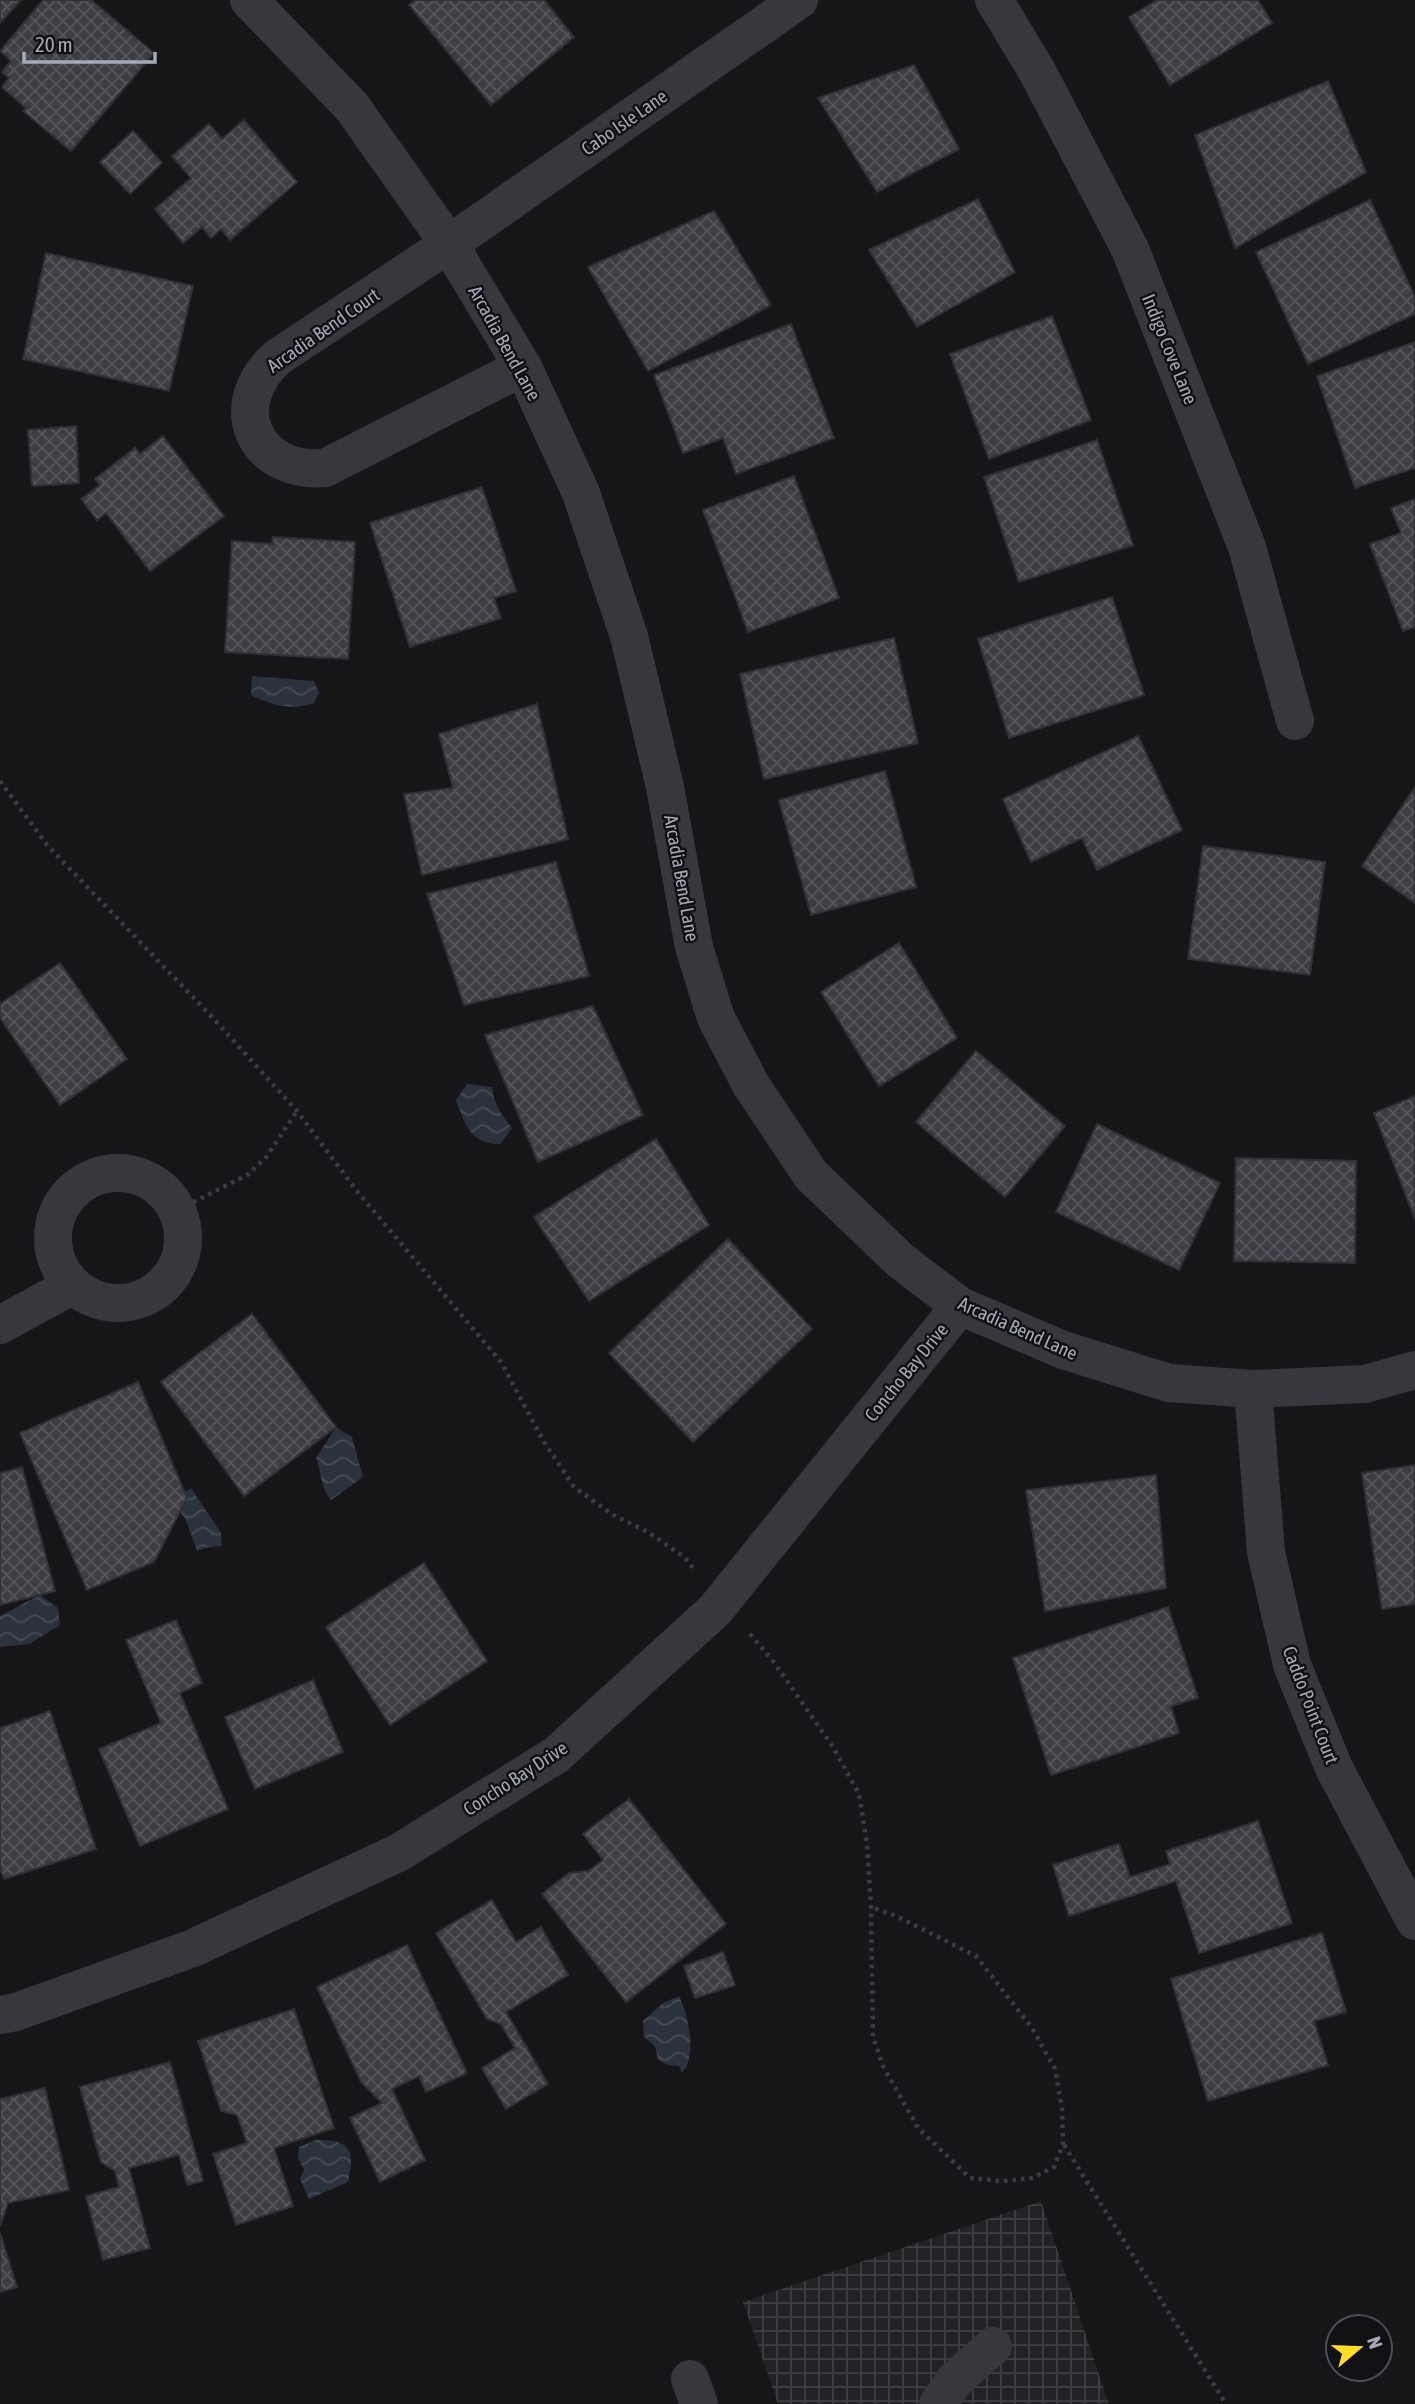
<svg xmlns="http://www.w3.org/2000/svg" width="1415" height="2404" font-family="'Asap Condensed',sans-serif">
<defs>
<pattern id="industrial-grid" width="8" height="8" patternUnits="userSpaceOnUse" patternTransform="scale(1.75)"><rect width="8" height="8" fill="#222225"/><path d="M0 4h8M4 0v8" fill="none" stroke="#3f3f43"/></pattern>
<pattern id="water-waves" width="16" height="10" patternUnits="userSpaceOnUse" patternTransform="scale(1.75)"><rect width="16" height="10" fill="#2b323d"/><path d="M0 5q4-4 8 0t8 0" fill="none" stroke="#474d57"/></pattern>
<pattern id="building-cross-hatch" width="8" height="8" patternUnits="userSpaceOnUse" patternTransform="scale(1.75)"><rect width="8" height="8" fill="#3d3d43"/><path d="M0 0l8 8M0 8l8-8" fill="none" stroke="#56565c"/></pattern>
</defs>
<rect width="100%" height="100%" fill="#161618"/>
<!-- industrial -->
<polygon fill="url(#industrial-grid)" points="1041,2201 1109,2404 778,2404 743,2302"/>
<!-- water -->
<g fill="url(#water-waves)">
<path d="M252,676l62,5 5,12 -5,10c-23,8 -42,2 -63,-8z"/>
<path d="M467,1084l25,3c2,18 9,27 20,41l-12,16c-31,-1 -34,-18 -44,-44z"/>
<path d="M336,1427l16,10 11,40 -32,23c-11,-14 -9,-26 -15,-42z"/>
<polygon points="191,1488 221,1533 222,1546 209,1547 197,1551 186,1520 173,1501"/>
<polygon points="40,1595 58,1608 60,1625 29,1644 0,1647 0,1616"/>
<path d="M679,1996c9,18 19,61 3,76l-3,-6 -11,-1 -10,-5 -3,-14 -11,-9 -1,-16 20,-18z"/>
<path d="M316,2140c34,-1 40,10 32,42l-39,17 -9,-20 4,-9 -6,-13 1,-10z"/>
</g>
<!-- building -->
<g fill="url(#building-cross-hatch)" stroke="#313034" stroke-width="2">
<polygon points="0,0 21,0 0,23"/>
<polygon points="43,0 91,0 154,53 71,151 23,111 26,108 2,87 9,78 2,72 11,61 0,51"/>
<polygon points="415,0 544,0 574,37 491,105 409,5"/>
<polygon points="1157,0 1258,0 1272,23 1170,85 1129,17"/>
<polygon points="914,65 959,149 877,192 818,98"/>
<polygon points="1328,81 1366,172 1235,248 1195,135"/>
<polygon points="244,120 297,182 230,240 221,229 211,238 202,227 183,243 155,209 191,178 172,156 209,124 222,139"/>
<polygon points="133,131 162,163 130,194 100,162"/>
<polygon points="978,199 1015,272 917,327 869,250"/>
<polygon points="1370,200 1415,297 1415,314 1308,364 1256,252"/>
<polygon points="714,211 771,305 648,371 588,267"/>
<polygon points="46,253 193,286 169,391 23,359"/>
<polygon points="1052,316 1091,420 989,459 950,354"/>
<polygon points="791,324 834,438 736,474 723,438 683,453 654,375"/>
<polygon points="1415,342 1415,468 1355,488 1317,376"/>
<polygon points="76,426 79,483 32,486 28,430"/>
<polygon points="163,436 224,516 150,571 106,513 97,520 81,499 100,485 95,479 135,448 140,454"/>
<polygon points="1097,440 1133,545 1019,582 984,477"/>
<polygon points="794,476 839,598 748,632 703,510"/>
<polygon points="482,487 516,591 494,598 501,618 410,647 370,523"/>
<polygon points="1415,499 1415,627 1403,631 1370,544 1401,533 1391,508"/>
<polygon points="273,537 355,542 348,659 225,652 232,541 272,544"/>
<polygon points="1112,597 1144,695 1009,738 978,639"/>
<polygon points="894,638 918,743 764,779 740,674"/>
<polygon points="537,704 568,839 422,875 404,794 453,788 439,734"/>
<polygon points="1138,736 1182,830 1097,870 1082,838 1031,862 1003,799"/>
<polygon points="885,771 916,887 811,915 779,800"/>
<polygon points="1415,787 1415,903 1362,866"/>
<polygon points="1203,846 1325,862 1310,975 1188,959"/>
<polygon points="556,862 589,976 464,1005 427,894"/>
<polygon points="899,943 957,1038 879,1086 821,992"/>
<polygon points="60,963 127,1059 60,1105 0,1018 0,1004"/>
<polygon points="593,1006 643,1115 538,1162 485,1035"/>
<polygon points="976,1051 1065,1126 1005,1197 916,1122"/>
<polygon points="1415,1096 1415,1219 1374,1113"/>
<polygon points="1097,1124 1220,1183 1179,1270 1056,1212"/>
<polygon points="656,1139 709,1225 589,1301 534,1217"/>
<polygon points="1236,1158 1356,1161 1355,1263 1234,1261"/>
<polygon points="728,1239 812,1329 693,1442 609,1353"/>
<polygon points="252,1314 336,1427 244,1496 161,1382"/>
<polygon points="138,1382 187,1498 154,1562 87,1590 20,1433"/>
<polygon points="1415,1465 1415,1604 1382,1609 1362,1473"/>
<polygon points="22,1467 55,1591 0,1605 0,1473"/>
<polygon points="1156,1475 1166,1588 1045,1611 1026,1490"/>
<polygon points="424,1563 487,1661 390,1725 326,1627"/>
<polygon points="1168,1607 1198,1698 1171,1706 1179,1733 1051,1775 1013,1658"/>
<polygon points="176,1620 202,1683 180,1693 228,1809 140,1846 99,1749 161,1723 126,1640"/>
<polygon points="313,1680 343,1752 255,1789 225,1717"/>
<polygon points="50,1711 96,1849 4,1879 0,1869 0,1728"/>
<polygon points="629,1799 726,1924 626,2002 542,1894 569,1873 588,1871 603,1860 583,1834"/>
<polygon points="1258,1821 1292,1923 1199,1953 1176,1881 1069,1916 1053,1865 1119,1844 1130,1877 1170,1864 1166,1851"/>
<polygon points="492,1900 516,1942 541,1927 568,1975 506,2012 548,2084 506,2109 482,2068 515,2048 501,2024 487,2019 436,1933"/>
<polygon points="1322,1933 1346,2012 1314,2021 1328,2065 1208,2101 1171,1979"/>
<polygon points="407,1945 467,2073 426,2092 419,2076 392,2089 425,2160 380,2182 350,2118 382,2103 361,2082 317,1987"/>
<polygon points="723,1952 735,1985 695,1998 684,1966"/>
<polygon points="294,2009 334,2128 274,2148 293,2206 236,2225 213,2154 247,2143 237,2115 221,2111 198,2041"/>
<polygon points="170,2062 203,2181 187,2185 179,2155 129,2168 150,2248 103,2260 86,2196 119,2187 115,2171 101,2162 80,2087"/>
<polygon points="45,2088 69,2190 8,2203 0,2226 0,2099"/>
<polygon points="0,2233 17,2287 0,2292"/>
</g>
<g fill="none" stroke-linecap="round" stroke-linejoin="round">
<!-- path -->
<g stroke="#3c3d44" stroke-width="4.5" stroke-dasharray="3.5 5" stroke-linecap="butt">
<polyline points="0,781 47,845 213,1018 297,1111 356,1190 501,1362 544,1442 574,1487 613,1515 648,1532 684,1557 694,1569"/>
<polyline points="178,1210 249,1174 267,1156 297,1111"/>
<polyline points="750,1634 773,1661 833,1747 859,1794 867,1844 871,1907 873,2037 883,2066 918,2128 970,2178 1002,2181 1033,2178 1054,2167 1063,2144 1062,2108 1055,2069 1032,2028 976,1956 896,1916 871,1907"/>
<polyline points="1064,2145 1226,2404"/>
</g>
<!-- minor -->
<g stroke="#37373d" stroke-width="38">
<polyline points="249,0 352,107 449,244 523,367 581,493 629,636 665,787 694,947 716,1018 751,1085 811,1175 901,1261 960,1306 1063,1350 1169,1383 1253,1389 1365,1384 1415,1370"/>
<polyline points="994,0 1038,73 1130,249 1247,547 1295,721"/>
<path d="M523,367l-198,101c-72,6 -101,-64 -47,-111l171,-113 350,-244"/>
<circle cx="118" cy="1238" r="65"/>
<polyline points="0,1325 73,1285"/>
<polyline points="1253,1389 1266,1552 1292,1665 1334,1768 1415,1921"/>
<polyline points="0,2015 16,2012 193,1948 398,1853 556,1755 715,1610 960,1306"/>
<polyline points="690,2379 699,2404"/>
<polyline points="938,2404 955,2380 993,2346"/>
</g>
</g>
<g text-anchor="middle" stroke-width="5" stroke-linejoin="round" paint-order="stroke">
<!-- street labels -->
<g font-size="19" fill="#a7a9b9" stroke="#111113">
<text transform="translate(624 122) rotate(-35)" y="7">Cabo Isle Lane</text>
<text transform="translate(323 330) rotate(-35)" y="7">Arcadia Bend Court</text>
<text transform="translate(505 343) rotate(61)" y="7">Arcadia Bend Lane</text>
<text transform="translate(1170 349) rotate(68)" y="7">Indigo Cove Lane</text>
<text transform="translate(682 878) rotate(80)" y="7">Arcadia Bend Lane</text>
<text transform="translate(1018 1328) rotate(24)" y="7">Arcadia Bend Lane</text>
<text transform="translate(906 1372) rotate(-51)" y="7">Concho Bay Drive</text>
<text transform="translate(1311 1705) rotate(69)" y="7">Caddo Point Court</text>
<text transform="translate(515 1778) rotate(-33)" y="7">Concho Bay Drive</text>
</g>
</g>
<!-- north arrow -->
<g transform="translate(1359 2348) rotate(71)"><circle r="33" fill="#111113" stroke="#4d4e55" stroke-width="2"/>
<path d="M0-5L12 26L0 18L-12 26Z" fill="#ffde27"/>
<text y="-10" font-size="19" font-weight="bold" text-anchor="middle" fill="#a7a9b9">N</text>
</g>
<!-- scale -->
<path d="M24 52v10h131v-10" fill="none" stroke="#a7a9b9" stroke-width="3.5"/>
<text x="35" y="52" font-size="21" fill="#a7a9b9" stroke="#111113" stroke-width="5" paint-order="stroke">20 m</text>
</svg>
